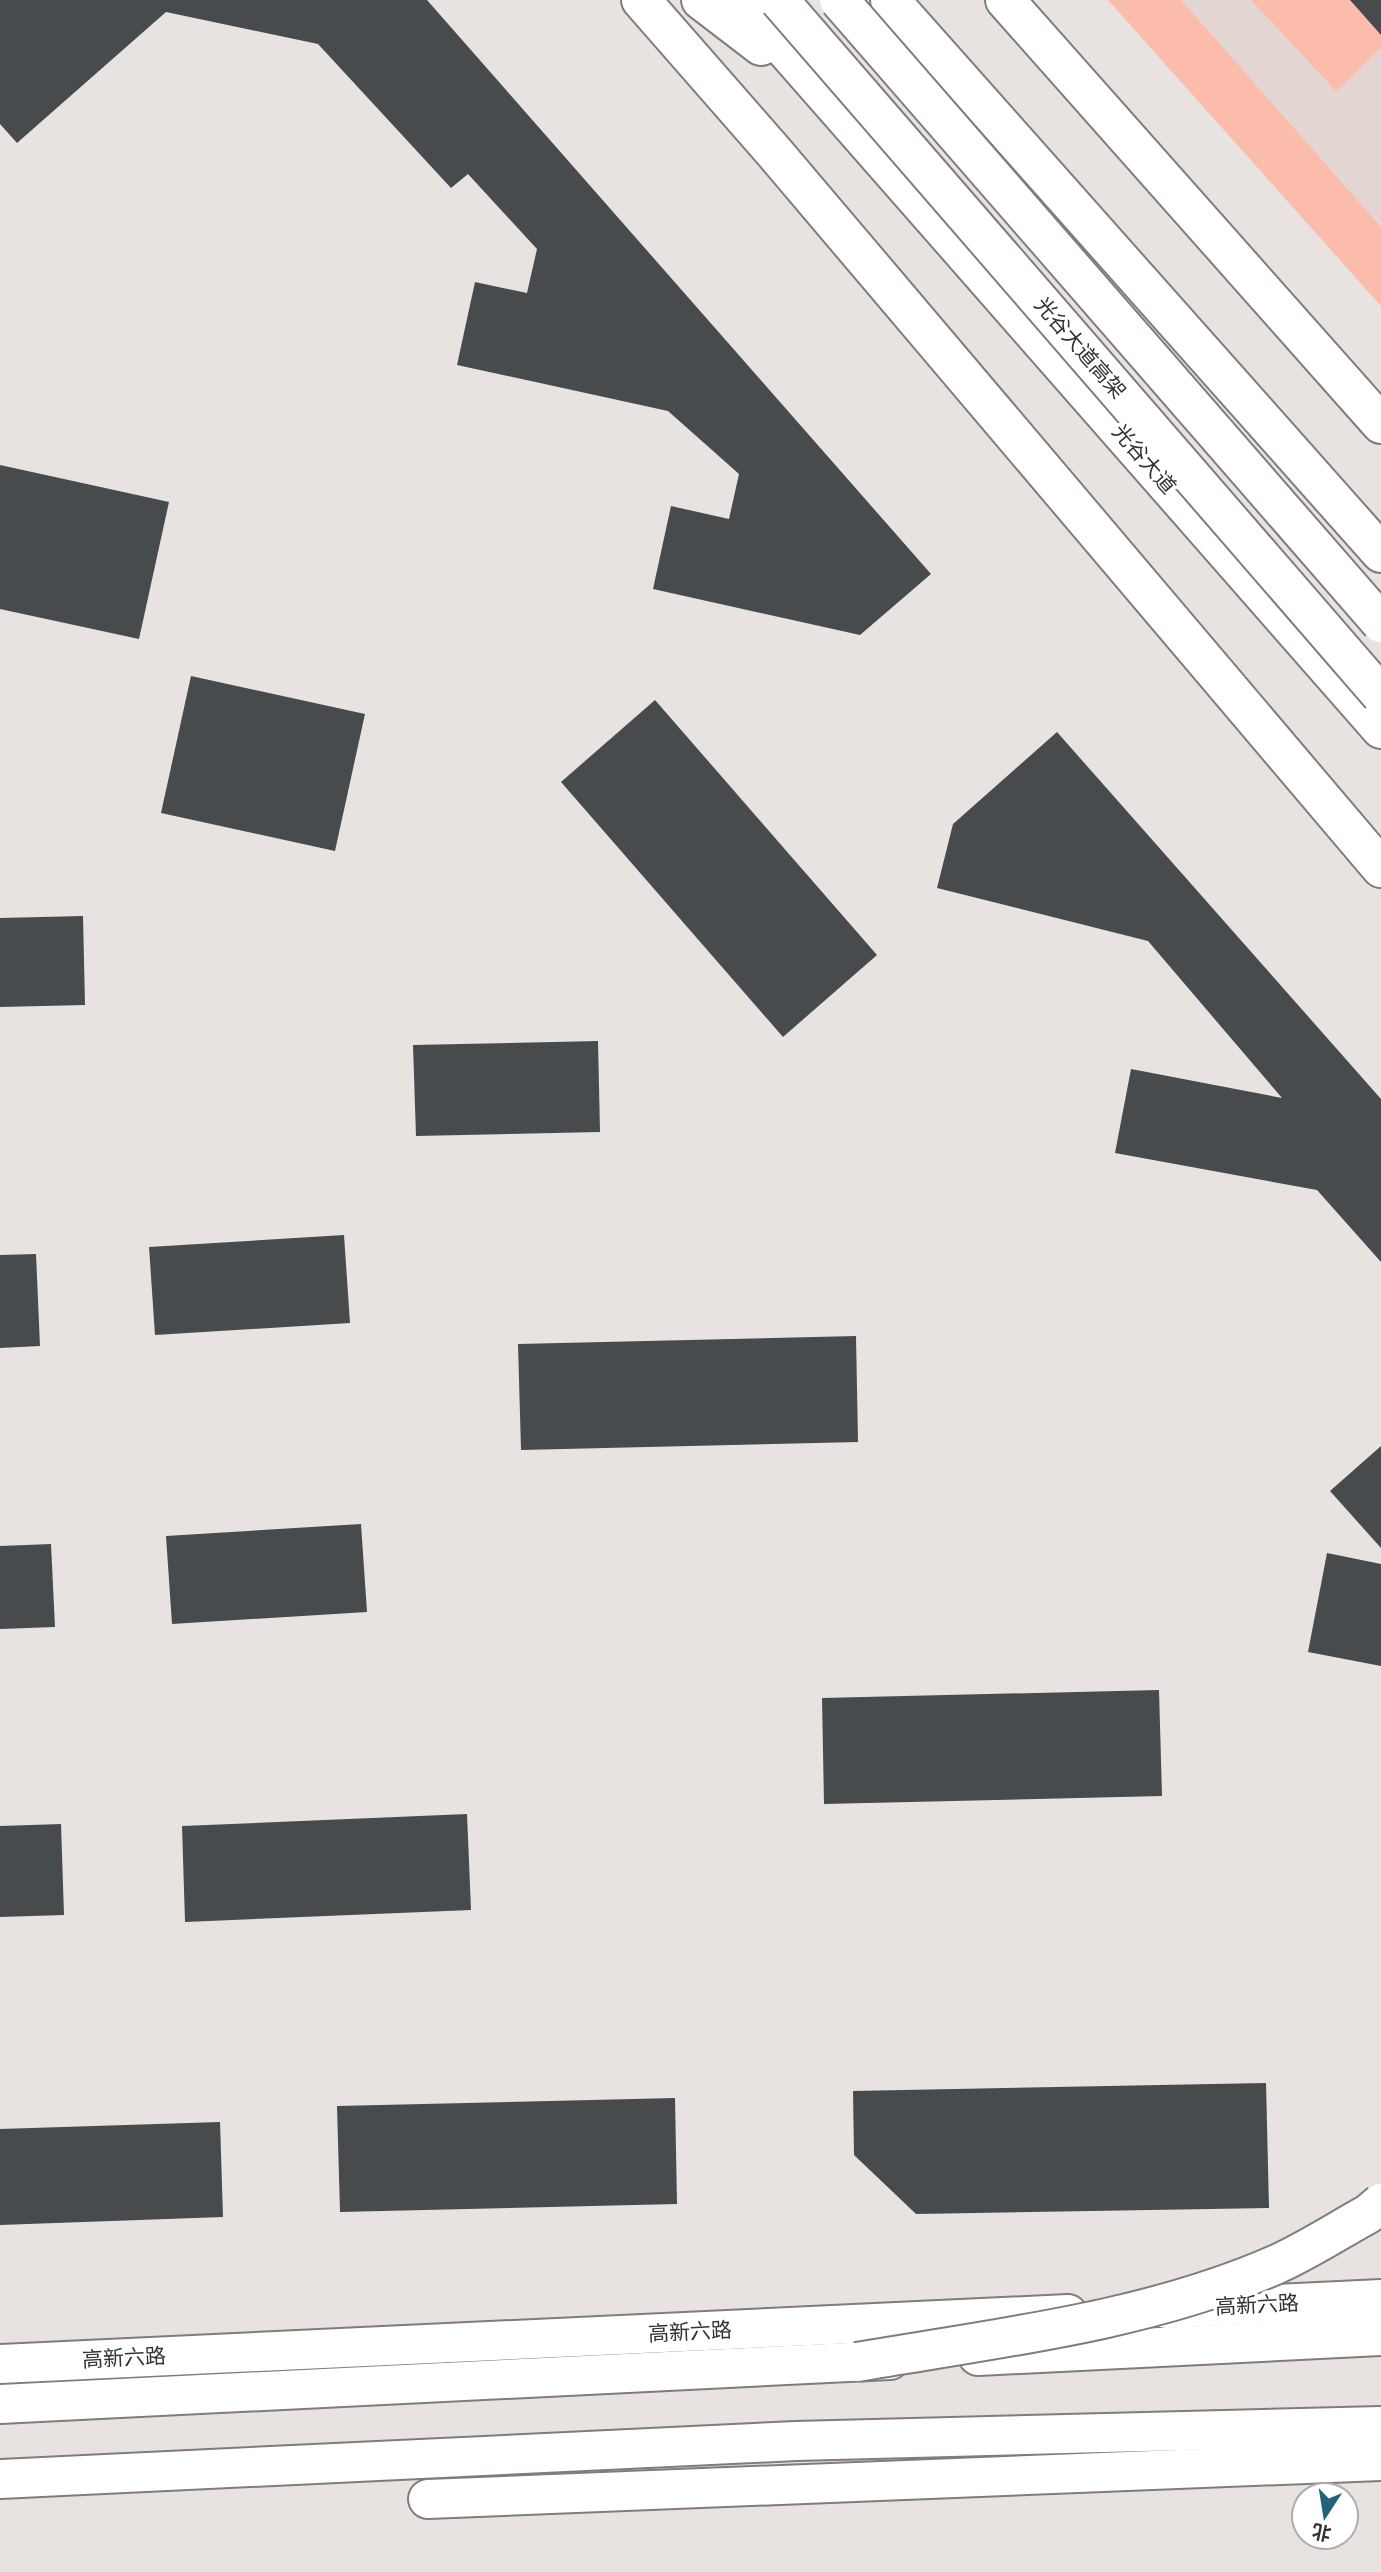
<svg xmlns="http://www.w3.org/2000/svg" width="1381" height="2572" font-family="'PT Serif','Noto Sans SC',serif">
<rect width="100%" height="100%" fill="#e8e3e1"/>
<!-- built -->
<polygon fill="#e3d6d2" points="1108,0 1381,0 1381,306"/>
<!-- green -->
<g fill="#fbbcab">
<polygon points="1108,0 1181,0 1381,227 1381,306"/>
<polygon points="1251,0 1381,0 1381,48 1336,91"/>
</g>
<!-- building -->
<g fill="#474b4d">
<polygon points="0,0 427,0 931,574 860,635 653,589 671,506 729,519 739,474 668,411 457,365 475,282 527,293 537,249 468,174 451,188 318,44 166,12 17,143 0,124"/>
<polygon points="1350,0 1381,0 1381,35"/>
<polygon points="0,465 169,502 139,639 0,609"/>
<polygon points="191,676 365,714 335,851 161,813"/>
<polygon points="655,700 877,955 783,1037 561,782"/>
<polygon points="1057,732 1381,1099 1381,1262 1317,1190 1115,1153 1131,1069 1282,1098 1148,941 937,888 953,824"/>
<polygon points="83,916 85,1005 0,1007 0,918"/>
<polygon points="598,1041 600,1132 416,1136 413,1045"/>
<polygon points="344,1235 350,1323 155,1335 149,1247"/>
<polygon points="36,1254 40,1346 0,1348 0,1255"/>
<polygon points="856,1336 858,1442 521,1450 518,1344"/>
<polygon points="1381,1446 1381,1548 1330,1491"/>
<polygon points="361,1524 367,1612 172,1624 166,1536"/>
<polygon points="51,1544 55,1627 0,1629 0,1546"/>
<polygon points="1327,1553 1381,1564 1381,1666 1308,1652"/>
<polygon points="1159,1690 1162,1796 824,1804 822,1698"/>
<polygon points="467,1814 471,1910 185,1922 182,1826"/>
<polygon points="61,1824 64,1915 0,1917 0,1826"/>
<polygon points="1266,2083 1269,2208 916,2214 854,2155 853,2091"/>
<polygon points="675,2098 677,2204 340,2212 337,2106"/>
<polygon points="220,2122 223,2217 0,2225 0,2129"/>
</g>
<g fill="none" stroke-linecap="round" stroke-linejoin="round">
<defs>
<g id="primary">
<polyline points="641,0 774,152 1381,868"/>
<polyline points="701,0 761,46"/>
<polyline points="742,0 1381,729"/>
<polyline points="890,0 1381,553"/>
<polyline points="1005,0 1381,424"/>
<polyline points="1166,2309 1381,2299"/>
<polyline points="0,2364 1068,2314"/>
<polyline points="0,2479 796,2441 1381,2426"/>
</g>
<g id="highway">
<polyline points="978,2356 1381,2336"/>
<polyline points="0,2404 890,2360"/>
<polyline points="428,2499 1381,2461"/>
</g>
</defs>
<!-- primary casing -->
<use href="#primary" stroke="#817c7b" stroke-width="42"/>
<!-- highway casing -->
<use href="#highway" stroke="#817c7b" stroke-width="42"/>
<!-- primary -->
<use href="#primary" stroke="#fff" stroke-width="38"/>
<!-- highway -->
<use href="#highway" stroke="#fff" stroke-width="38"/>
<defs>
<g id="highway-bridge">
<polyline points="779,0 1381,695"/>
<polyline points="839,0 1381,623"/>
<path d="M857,2362c140,-24 287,-40 418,-97 32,-14 62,-34 93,-51l13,-11"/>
</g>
</defs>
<!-- highway-bridge casing -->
<use href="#highway-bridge" stroke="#817c7b" stroke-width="42" stroke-linecap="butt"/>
<!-- highway-bridge -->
<use href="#highway-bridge" stroke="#fff" stroke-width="38"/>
</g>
<g text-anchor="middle" stroke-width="7" stroke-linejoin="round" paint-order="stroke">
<!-- street labels -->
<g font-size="21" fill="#343231" stroke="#fff">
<text transform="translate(1080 348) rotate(49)" y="7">光谷大道高架</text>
<text transform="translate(1144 459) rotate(49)" y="7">光谷大道</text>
<text transform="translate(1257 2305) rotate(-3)" y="7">高新六路</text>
<text transform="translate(690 2332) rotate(-3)" y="7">高新六路</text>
<text transform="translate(124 2358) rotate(-3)" y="7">高新六路</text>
</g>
</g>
<!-- north arrow -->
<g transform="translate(1325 2516) rotate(192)"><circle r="33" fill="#ffffff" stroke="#aeadad" stroke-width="2"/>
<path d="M0-5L12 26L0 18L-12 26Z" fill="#236378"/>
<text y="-10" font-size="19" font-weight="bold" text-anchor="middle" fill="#343231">北</text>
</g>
</svg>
